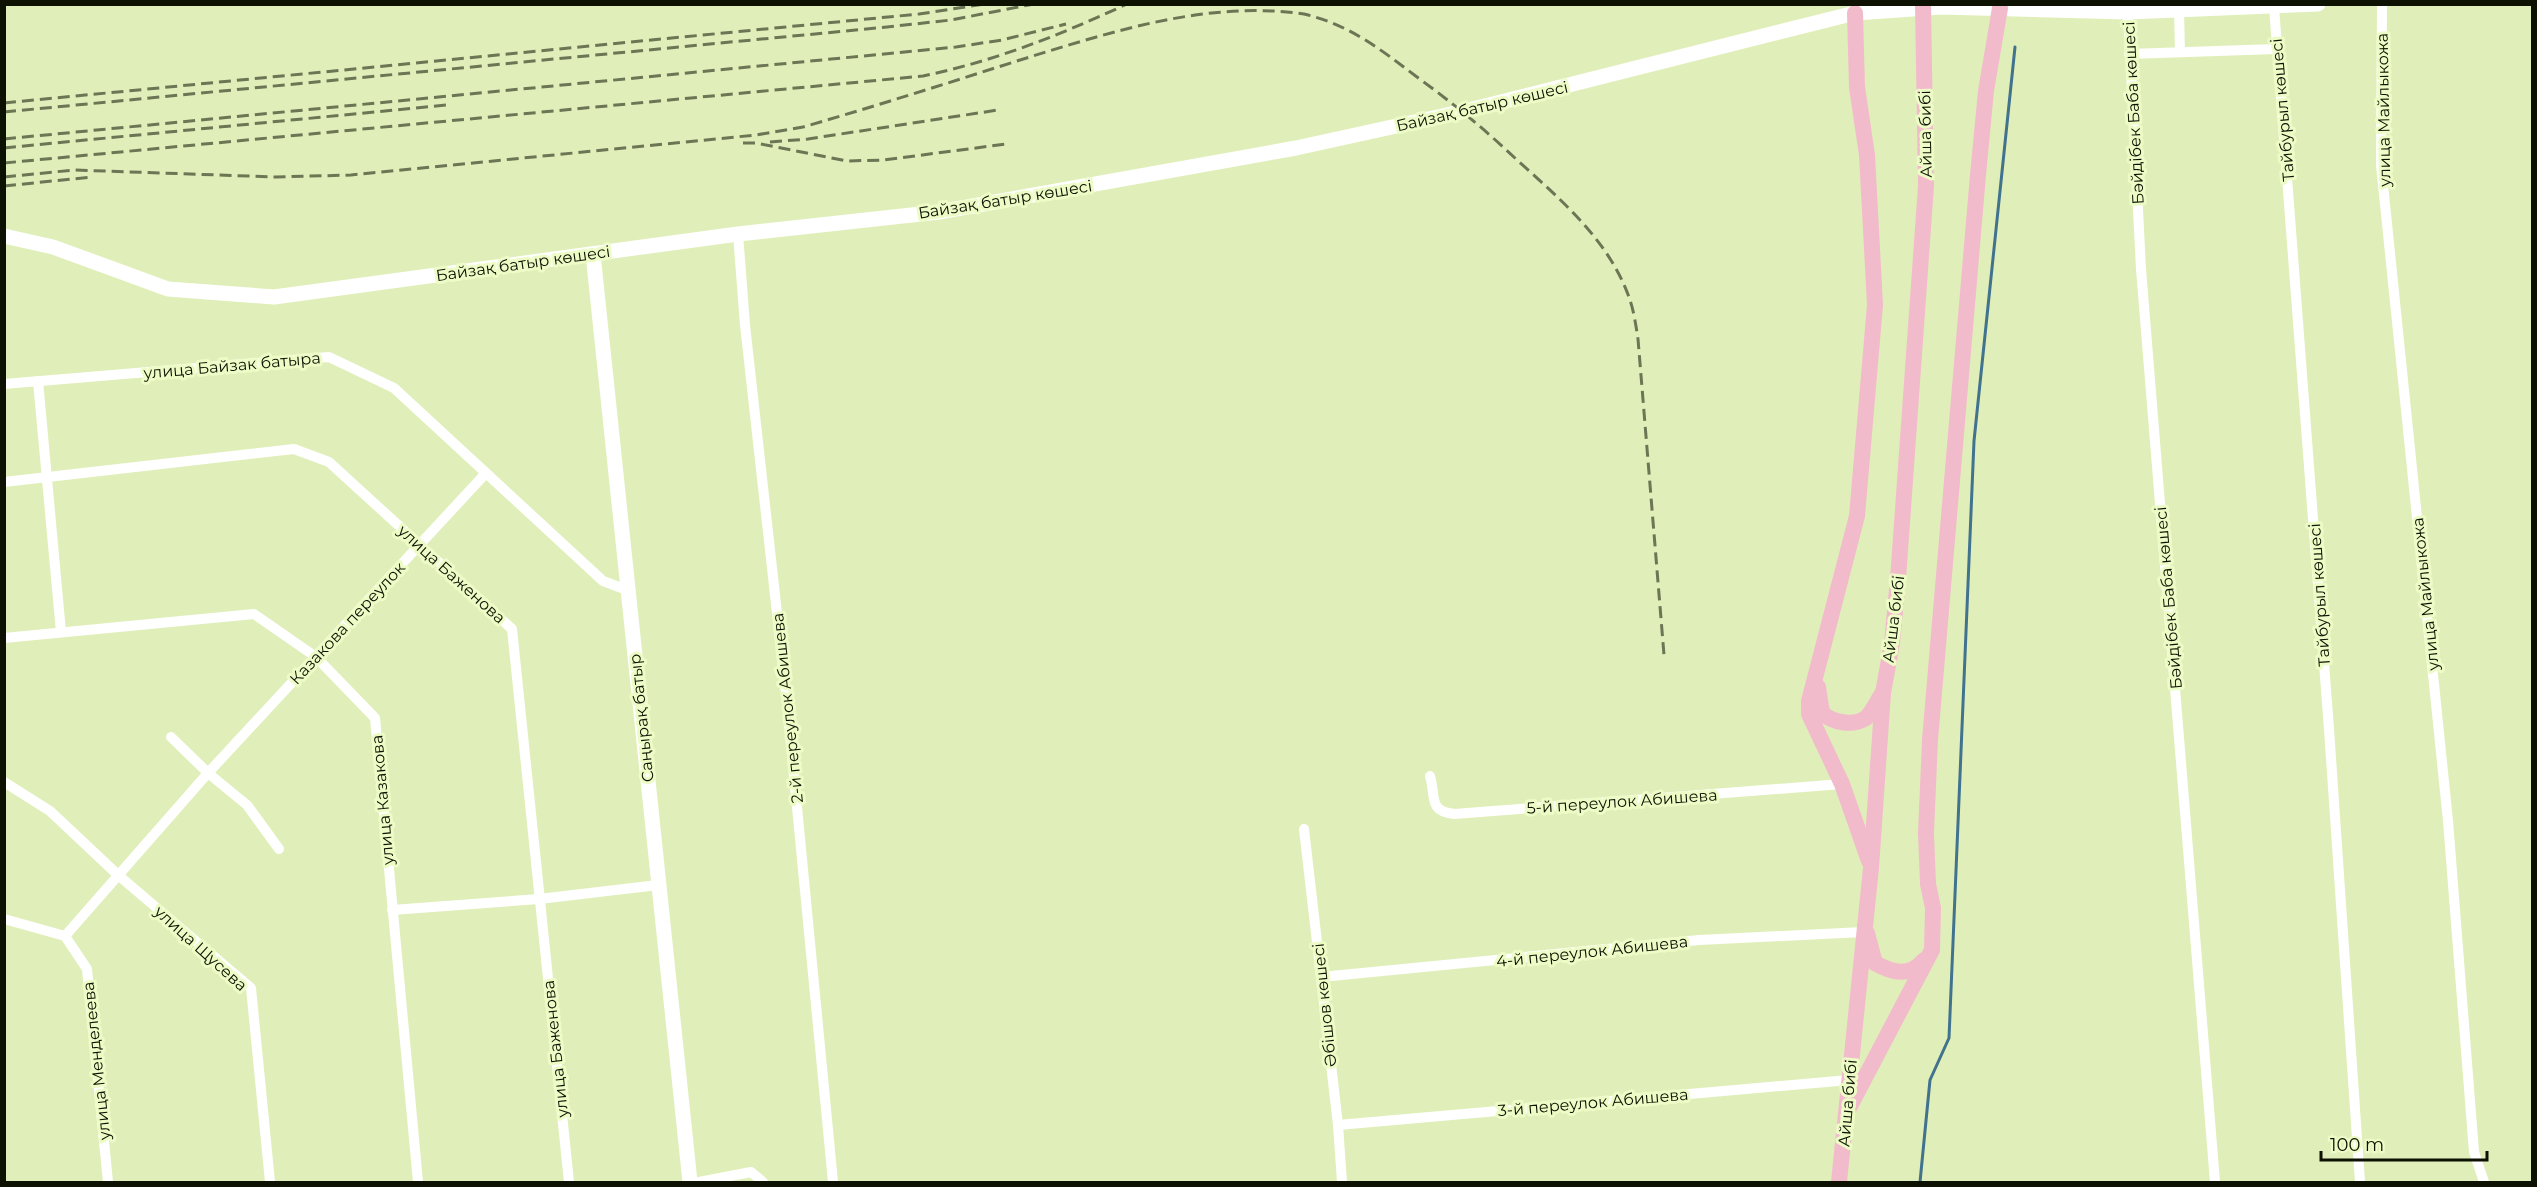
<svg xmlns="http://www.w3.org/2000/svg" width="2537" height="1187" font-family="Montserrat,sans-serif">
<rect width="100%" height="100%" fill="#e0efb9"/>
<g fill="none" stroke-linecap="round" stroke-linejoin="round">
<!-- stream -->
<polyline stroke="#41728e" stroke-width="3" points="1920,1182 1930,1080 1949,1038 1974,441 2015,47"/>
<!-- street -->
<g stroke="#fff" stroke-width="10">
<polyline points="2382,4 2381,165 2448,821 2474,1152 2484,1182"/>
<polyline points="2274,7 2329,729 2360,1182"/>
<polyline points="2179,10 2180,52"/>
<polyline points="2128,12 2141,269 2215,1182"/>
<polyline points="2129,54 2276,49"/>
<polyline points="738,234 745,325 787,703 833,1182"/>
<polyline points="38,381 61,632"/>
<polyline points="4,384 329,357 394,388 603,581 627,590"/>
<polyline points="4,482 294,449 329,462 512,629 569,1182"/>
<polyline points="4,638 254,614 316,657 375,718 418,1182"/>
<polyline points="171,737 208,773 247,805 279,849"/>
<path d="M1430,776c6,21 -2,35 24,38l388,-30"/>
<polyline points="4,782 50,811 118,875 251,988 270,1182"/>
<polyline points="1304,829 1338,1125 1342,1182"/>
<polyline points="392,910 539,899 658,885"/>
<polyline points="4,919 65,936 87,969 108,1182"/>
<polyline points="65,936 208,773 486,473"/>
<polyline points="1321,977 1699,940 1863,932"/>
<polyline points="1338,1125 1849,1080"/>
<polyline points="699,1182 751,1172 763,1182"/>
</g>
<!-- secondary -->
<g stroke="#fff" stroke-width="15">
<polyline points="4,236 53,247 168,289 274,297 738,234 939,212 1296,148 1465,111 1855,13 1941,7 2128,12 2318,4"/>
<polyline points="593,254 690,1182"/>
</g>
<!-- primary -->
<g stroke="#f2bbcc" stroke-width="16">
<polyline points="1855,13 1857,87 1867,155 1875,305 1857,516 1809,701 1809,714 1842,784 1869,861"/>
<path d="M1818,687l4,26c10,9 30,14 44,5 6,-5 11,-17 16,-24"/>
<path d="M1867,933l8,30c17,10 35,14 49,-3"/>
<polyline points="1849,1108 1932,950 1933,908 1928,884 1926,833 1930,740 1978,175 1986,91 2000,8"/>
<polyline points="1839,1182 1871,868 1883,693 1892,643 1898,579 1926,186 1923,4"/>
</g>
<!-- rail -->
<g stroke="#6c7554" stroke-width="3" stroke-dasharray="12 6" stroke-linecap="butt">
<polyline points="4,5 7,4"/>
<polyline points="4,103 919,14 985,4"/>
<polyline points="4,112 887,27 951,20 1034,4"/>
<polyline points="4,139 956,47 1002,40 1066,24"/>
<polyline points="770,142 808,139 998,110"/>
<polyline points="743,143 756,143 847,161 884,160 1006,144"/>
<polyline points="4,148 446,105"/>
<path d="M4,163l919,-87c72,-15 137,-41 204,-72"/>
<path d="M4,177l70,-7 202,7 75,-2 405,-40 47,-8c73,-21 145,-44 217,-67 91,-28 187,-60 284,-46 46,11 76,35 113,63 30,22 58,44 86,70 48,45 105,88 127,153 4,12 6,26 8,39l26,316"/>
<polyline points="4,186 92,177"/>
</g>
</g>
<g text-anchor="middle" stroke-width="6" stroke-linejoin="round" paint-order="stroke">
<!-- street labels -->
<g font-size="16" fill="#0d1101" stroke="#edfcc6">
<text transform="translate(1482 106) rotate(-13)" y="6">Байзақ батыр көшесі</text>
<text transform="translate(2282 110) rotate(-95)" y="6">Тайбурыл көшесі</text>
<text transform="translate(2383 110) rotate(-91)" y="6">улица Майлыкожа</text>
<text transform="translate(2133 113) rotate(-93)" y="6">Бәйдібек Баба көшесі</text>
<text transform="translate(1925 134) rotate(-91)" y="6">Айша бибі</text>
<text transform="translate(1005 199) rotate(-9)" y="6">Байзақ батыр көшесі</text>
<text transform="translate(523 263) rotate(-8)" y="6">Байзақ батыр көшесі</text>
<text transform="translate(232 365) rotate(-5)" y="6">улица Байзак батыра</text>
<text transform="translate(452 574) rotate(42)" y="6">улица Баженова</text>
<text transform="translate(2425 594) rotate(-96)" y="6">улица Майлыкожа</text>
<text transform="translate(2319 595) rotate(-94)" y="6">Тайбурыл көшесі</text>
<text transform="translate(2168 598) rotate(-95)" y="6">Бәйдібек Баба көшесі</text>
<text transform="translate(1893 619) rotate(-83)" y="6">Айша бибі</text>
<text transform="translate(347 623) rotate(-47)" y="6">Казакова переулок</text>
<text transform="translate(787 708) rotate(-96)" y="6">2-й переулок Абишева</text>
<text transform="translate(641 718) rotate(-96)" y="6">Саңырақ батыр</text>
<text transform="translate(382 800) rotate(-95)" y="6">улица Казакова</text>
<text transform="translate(1622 801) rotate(-4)" y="6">5-й переулок Абишева</text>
<text transform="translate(201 948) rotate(42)" y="6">улица Щусева</text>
<text transform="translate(1592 951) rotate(-6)" y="6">4-й переулок Абишева</text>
<text transform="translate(1324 1005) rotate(-96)" y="6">Әбішов көшесі</text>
<text transform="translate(555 1049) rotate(-96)" y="6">улица Баженова</text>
<text transform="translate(96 1061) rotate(-96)" y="6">улица Менделеева</text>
<text transform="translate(1593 1102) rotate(-5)" y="6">3-й переулок Абишева</text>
<text transform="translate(1847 1103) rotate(-85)" y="6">Айша бибі</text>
</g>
</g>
<!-- border -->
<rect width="2537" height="1187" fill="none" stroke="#0d1101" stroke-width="12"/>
<!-- scale -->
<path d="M2321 1151v9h166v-9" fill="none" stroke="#0d1101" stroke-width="3"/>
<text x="2330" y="1151" font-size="18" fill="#0d1101" stroke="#edfcc6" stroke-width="4.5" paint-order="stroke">100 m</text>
</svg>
